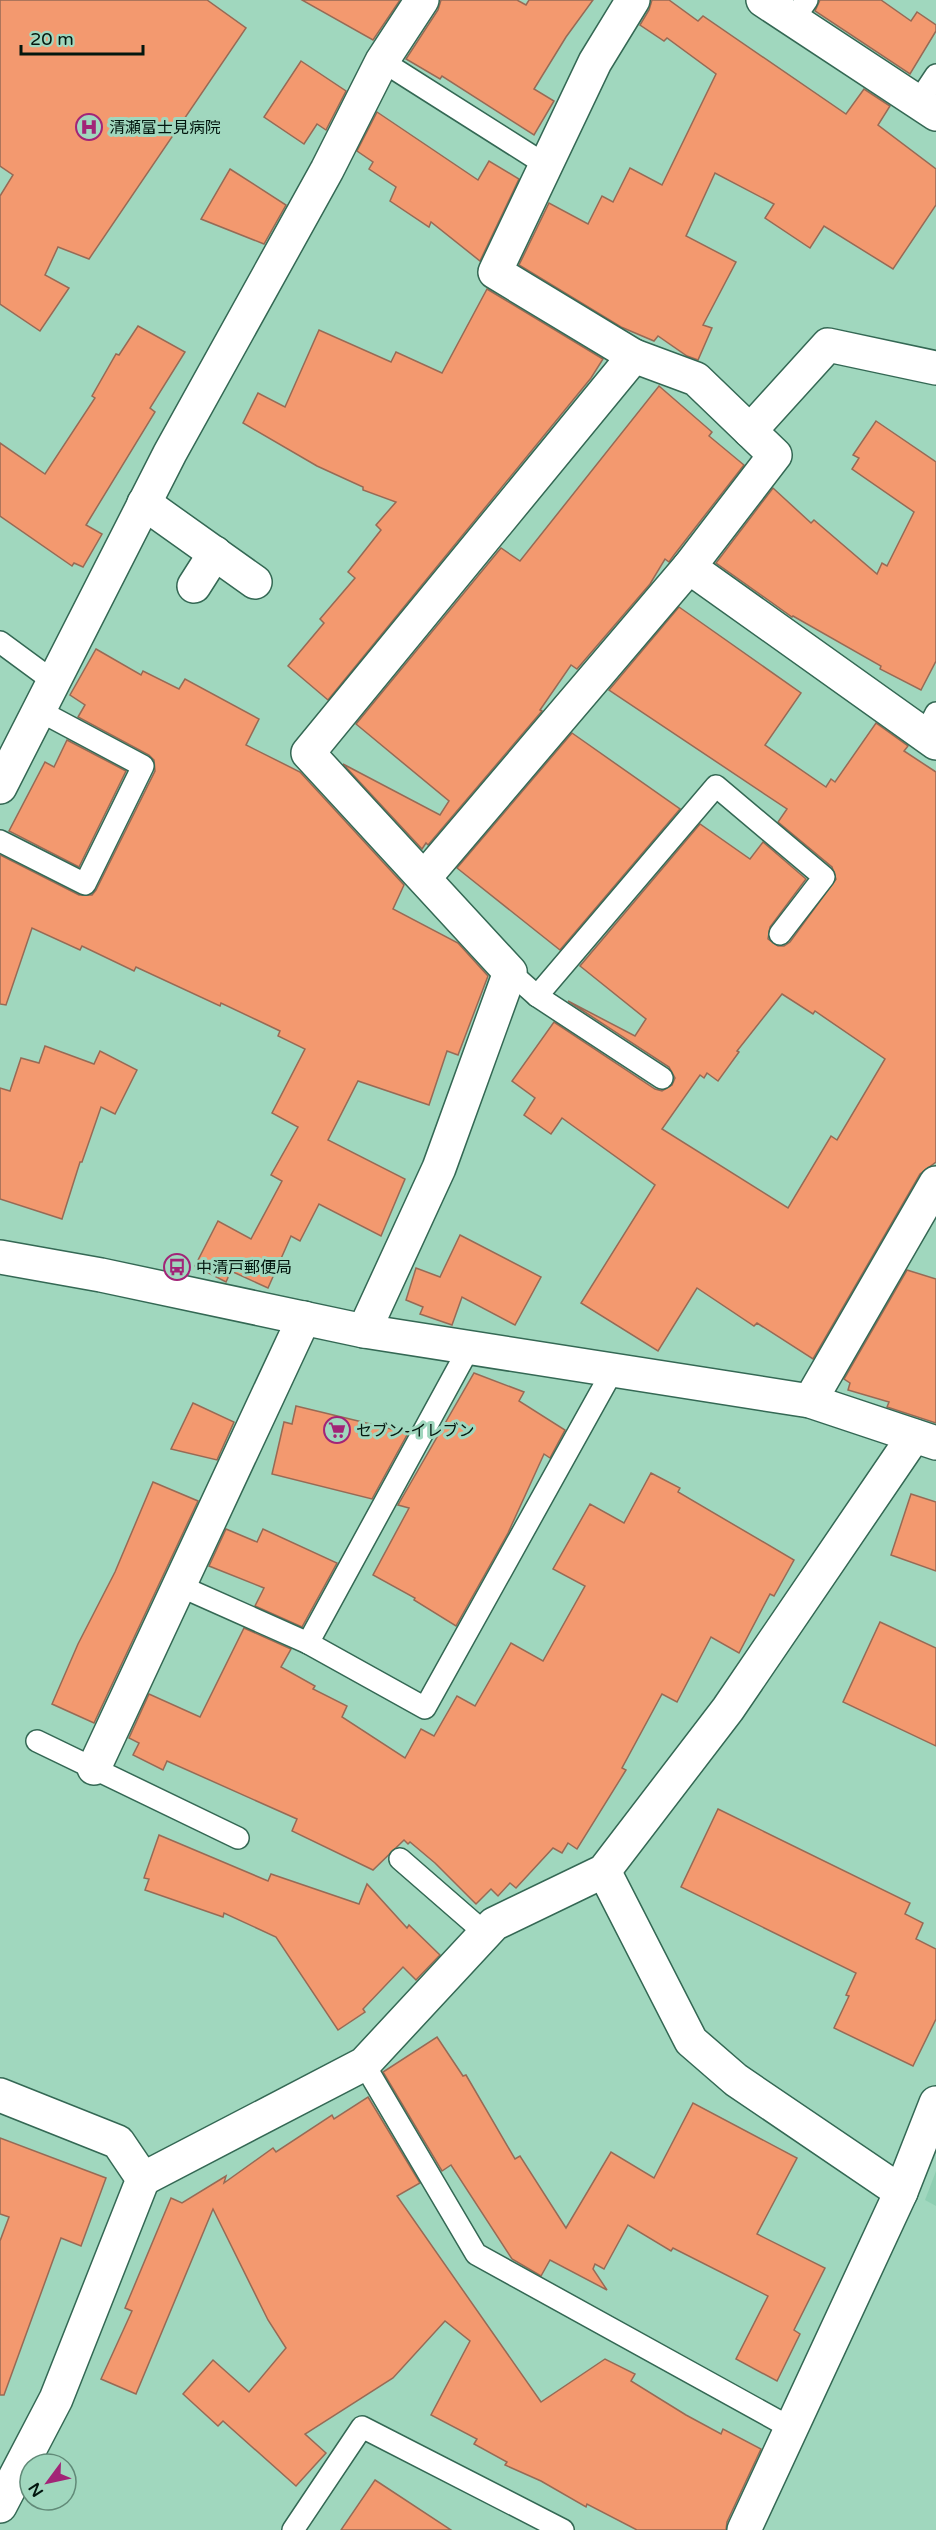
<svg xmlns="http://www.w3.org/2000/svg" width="936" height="2530" font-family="'Varela Round','Noto Sans JP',sans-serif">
<rect width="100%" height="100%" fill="#a0d7be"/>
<!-- built -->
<polygon fill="#8eceb2" points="936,2171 936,2206 925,2200"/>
<!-- building -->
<g fill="#f3996f" stroke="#976a55" stroke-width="1.5" fill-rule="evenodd">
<polygon points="0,0 207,0 246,28 89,259 58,247 45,275 69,288 40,331 0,304 0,196 13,175 0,166"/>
<polygon points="302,0 400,0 373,40"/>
<polygon points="441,0 517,0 526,5 529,0 593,0 566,37 534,89 554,101 534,135 442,76 440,79 406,59 438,10"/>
<polygon points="652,0 669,0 698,21 703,16 846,114 864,89 890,106 878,125 936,169 936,205 893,269 824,226 810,248 765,218 774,204 715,173 686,236 736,262 703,325 712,328 698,360 687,356 658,336 654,341 621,327 519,265 549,203 588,224 602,196 613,202 630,168 662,185 716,74 667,38 664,41 640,25 649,10"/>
<polygon points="820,0 881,0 911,21 917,12 936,25 936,31 910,74 815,11"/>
<polygon points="301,61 346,91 326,130 317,124 304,144 264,117"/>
<polygon points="377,112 478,180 489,161 519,179 480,261 431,222 429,227 390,201 396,187 369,169 373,162 357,151"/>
<polygon points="230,169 286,205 264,244 201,219"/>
<polygon points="487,289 603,359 591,378 328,700 288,666 324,623 320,619 355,578 348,572 381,530 376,525 396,502 363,490 363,487 317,466 243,423 258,393 285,407 319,330 391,362 396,352 442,373"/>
<polygon points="138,326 185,352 150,408 155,412 86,525 102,534 83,567 74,563 72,566 0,516 0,443 45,474 95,398 92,396 116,354 119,355"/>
<polygon points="659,386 712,432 709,436 744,465 674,555 669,562 665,559 650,584 577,669 571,665 540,710 542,711 428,845 426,843 422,849 343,764 440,815 449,801 356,724 501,548 520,561"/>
<polygon points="876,421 936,462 936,661 921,690 880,669 881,666 793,616 792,617 716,563 773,488 811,523 814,520 877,574 882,563 887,566 914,512 852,469 859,458 853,455"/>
<path d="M679,607l122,86 -36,52 61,42 5,-8 4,3 41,-59 32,23 -4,5 32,21v390l-16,12 -107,185 -56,-36 -3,3 -57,-38 -39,63 -77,-48 74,-118 -93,-67 -11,16 -27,-19 11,-17 -23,-17 42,-59 101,67 7,2 10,-6 3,-7 -6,-11 -101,-66 67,35 11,-17 -66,-53 120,-142 50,35 13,-17 43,37 -36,48 -2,12 10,7h6l6,-4 46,-63 -4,-12 -54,-45 9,-13 -178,-119zM782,994l31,20 2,-3 70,48 -48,81 -6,-4 -43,72 -126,-79 38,-54 4,3 3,-5 11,8 21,-29 -2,-1z"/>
<polygon points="96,649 141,675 143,671 179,689 185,679 259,719 246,745 300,772 404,885 393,909 458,943 488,976 458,1055 447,1051 429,1105 358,1081 328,1140 405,1179 381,1236 319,1204 300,1241 291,1236 268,1288 231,1271 226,1282 195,1266 218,1221 251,1239 282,1181 271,1175 298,1127 272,1113 305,1049 278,1036 280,1031 221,1003 220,1006 136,967 134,971 82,946 80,950 32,928 6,1005 0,1004 0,855 79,895 92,895 96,890 155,771 154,760 149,755 78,717 85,705 70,695"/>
<polygon points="572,733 680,809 560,950 457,868"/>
<polygon points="67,740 126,771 79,867 9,831 45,762 54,767"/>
<polygon points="45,1046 94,1064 100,1051 137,1070 115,1114 101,1107 82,1162 80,1162 62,1219 0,1199 0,1088 10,1091 21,1058 39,1063"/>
<polygon points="460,1235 541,1277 515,1325 462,1297 452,1325 420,1314 423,1307 406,1300 416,1268 440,1277"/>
<polygon points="907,1270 936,1279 936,1423 887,1407 889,1402 848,1390 850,1383 844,1379"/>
<polygon points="474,1373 524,1392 519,1401 565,1430 550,1458 544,1454 508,1533 456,1626 414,1600 415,1598 373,1575 409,1508 398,1505"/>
<polygon points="193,1403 234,1422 217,1460 171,1449"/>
<polygon points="296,1406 408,1433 372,1499 272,1474 284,1422 292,1424"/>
<polygon points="651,1473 680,1488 678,1492 794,1560 774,1596 770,1594 739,1653 711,1637 677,1702 662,1694 622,1768 626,1770 577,1849 568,1843 562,1853 553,1848 516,1888 510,1883 498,1896 491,1889 476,1904 435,1863 410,1842 408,1844 404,1840 373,1870 292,1831 297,1819 167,1761 163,1770 133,1755 139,1743 129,1738 149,1694 200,1717 244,1628 291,1649 281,1667 315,1686 313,1689 347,1706 342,1717 405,1758 421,1729 434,1736 457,1696 475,1706 511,1643 543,1661 585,1586 553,1569 590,1504 624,1523"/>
<polygon points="153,1482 198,1501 94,1723 52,1704 78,1644 115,1572"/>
<polygon points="911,1494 936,1502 936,1571 891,1555"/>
<polygon points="226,1529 257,1542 263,1529 337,1563 302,1627 255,1606 264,1588 209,1566"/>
<polygon points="880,1622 936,1648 936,1746 843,1702"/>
<polygon points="718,1809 910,1903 905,1914 923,1923 916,1939 936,1949 936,2019 913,2066 834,2028 849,1996 846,1995 856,1973 681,1887"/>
<polygon points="159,1835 268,1881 271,1874 359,1904 367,1884 407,1928 409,1925 440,1955 416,1980 403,1967 363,2009 365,2012 338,2030 276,1937 224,1913 223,1917 145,1890 149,1879 144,1878"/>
<polygon points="437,2037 463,2076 466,2075 515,2159 520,2156 566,2228 611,2152 654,2178 693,2103 797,2158 757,2234 825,2268 794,2330 800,2334 777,2381 736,2359 768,2296 673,2248 671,2251 628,2225 604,2269 595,2264 593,2269 607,2290 550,2260 541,2276 512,2259 451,2165 442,2171 383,2072"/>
<polygon points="368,2097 420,2183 397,2196 541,2402 605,2359 635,2374 631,2381 686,2415 721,2434 723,2429 761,2449 727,2522 726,2530 637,2530 587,2504 586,2507 541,2481 505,2465 507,2462 474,2444 477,2439 431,2415 470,2341 445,2321 393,2378 305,2434 326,2453 296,2486 223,2421 218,2426 183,2394 213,2360 249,2392 286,2348 268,2320 213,2209 136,2394 101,2379 132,2311 125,2308 171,2198 182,2203 226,2176 224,2183 273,2148 276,2152 332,2115 334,2119"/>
<polygon points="0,2138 106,2178 81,2246 61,2238 4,2395 0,2395 0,2241 9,2217 0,2214"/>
<polygon points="375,2480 451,2530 341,2530"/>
</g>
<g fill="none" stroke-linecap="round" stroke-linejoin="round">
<defs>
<g id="lane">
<polyline points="793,20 807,0"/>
<polyline points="382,61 546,165"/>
<polyline points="918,102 936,75"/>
<polyline points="0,642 53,681"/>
<polyline points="924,736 936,713"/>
<polyline points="0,841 85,884 143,766 38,710"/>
<polyline points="510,972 537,996 662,1078"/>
<polyline points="537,996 716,786 824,877 780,934"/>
<polyline points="180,1586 308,1643 425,1708 613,1370"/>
<polyline points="308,1643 469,1348"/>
<polyline points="37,1741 238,1838"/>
<polyline points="400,1859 485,1933"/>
<polyline points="364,2064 476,2254 791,2428"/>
<polyline points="293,2530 362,2427 563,2530"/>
</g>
<g id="street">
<polyline points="763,0 936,114"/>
<polyline points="750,431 828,345 936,368"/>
<polyline points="144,503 255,582"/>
<polyline points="689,567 936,743"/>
<polyline points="194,586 215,553"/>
<polyline points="0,787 170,453 327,170 382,61 422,0"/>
<polyline points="425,877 689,567 775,455 696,379 634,356"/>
<polyline points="364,1331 439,1168 510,972 308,753 634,356 495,272 595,62 633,0"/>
<polyline points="810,1401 936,1183"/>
<polyline points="94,1768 304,1318"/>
<polyline points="604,1871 691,2041 736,2080 901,2192"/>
<polyline points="0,2095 118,2142 143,2179 56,2399 0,2506"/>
<polyline points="143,2179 364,2064 494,1924 604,1871 728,1709 914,1436"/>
<polyline points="744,2530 901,2192 936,2103"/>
</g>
<polyline id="secondary" points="0,1257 101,1275 364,1331 810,1401 936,1443"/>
</defs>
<!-- lane casing -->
<use href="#lane" stroke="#346854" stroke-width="24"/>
<!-- street casing -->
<use href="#street" stroke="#346854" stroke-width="36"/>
<!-- secondary casing -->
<use href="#secondary" stroke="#346854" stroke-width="36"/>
<!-- lane -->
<use href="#lane" stroke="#fff" stroke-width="21"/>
<!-- street -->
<use href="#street" stroke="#fff" stroke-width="33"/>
<!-- secondary -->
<use href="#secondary" stroke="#fff" stroke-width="33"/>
</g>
<!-- icons -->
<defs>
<symbol id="hospital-ring" viewBox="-11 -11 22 22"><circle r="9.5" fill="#a0d7be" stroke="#a22477" stroke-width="1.5"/><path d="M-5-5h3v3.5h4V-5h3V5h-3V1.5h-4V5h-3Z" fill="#a22477"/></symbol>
<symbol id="bus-ring" viewBox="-11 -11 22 22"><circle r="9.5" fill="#a0d7be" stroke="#a22477" stroke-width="1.5"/><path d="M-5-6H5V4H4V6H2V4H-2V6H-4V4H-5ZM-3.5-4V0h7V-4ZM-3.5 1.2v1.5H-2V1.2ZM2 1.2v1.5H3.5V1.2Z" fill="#a22477"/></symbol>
<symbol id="supermarket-ring" viewBox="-11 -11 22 22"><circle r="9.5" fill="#a0d7be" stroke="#a22477" stroke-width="1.5"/><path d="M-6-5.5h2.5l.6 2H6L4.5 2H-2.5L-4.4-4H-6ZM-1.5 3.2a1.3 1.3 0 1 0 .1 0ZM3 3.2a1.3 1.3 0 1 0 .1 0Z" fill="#a22477"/></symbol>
</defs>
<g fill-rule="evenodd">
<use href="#hospital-ring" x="74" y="112" width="30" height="30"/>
<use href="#bus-ring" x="162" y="1252" width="30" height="30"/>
<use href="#supermarket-ring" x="322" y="1415" width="30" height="30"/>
</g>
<g text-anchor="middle" stroke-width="6" stroke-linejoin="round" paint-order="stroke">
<!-- poi labels -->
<g font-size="16" fill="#03170f" stroke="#a0d7be" text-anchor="start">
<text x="109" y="133">清瀬富士見病院</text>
<text x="196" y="1273">中清戸郵便局</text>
<text x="356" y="1436">セブン-イレブン</text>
</g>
</g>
<!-- north arrow -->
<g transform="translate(48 2482) rotate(237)"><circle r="28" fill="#a0d7be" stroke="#618a78" stroke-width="1.5"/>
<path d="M0-4.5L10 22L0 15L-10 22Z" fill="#a22477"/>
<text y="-9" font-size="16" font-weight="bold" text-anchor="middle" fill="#03170f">N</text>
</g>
<!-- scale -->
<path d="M21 45v9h122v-9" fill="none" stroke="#03170f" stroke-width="3"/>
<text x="30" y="45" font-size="18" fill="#03170f" stroke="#a0d7be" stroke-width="4.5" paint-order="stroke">20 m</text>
</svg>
